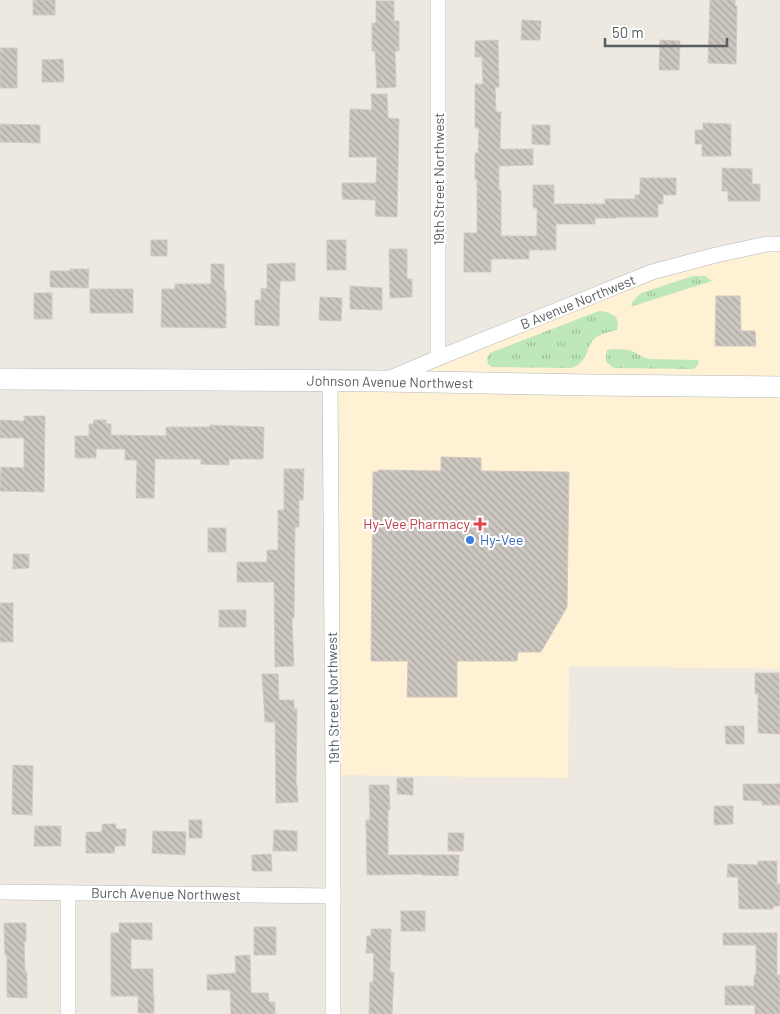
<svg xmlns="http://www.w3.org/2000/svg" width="780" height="1014" font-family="Barlow,sans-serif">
<defs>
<pattern id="grass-tufts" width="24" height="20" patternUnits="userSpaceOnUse" patternTransform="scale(1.25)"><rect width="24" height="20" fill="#bee7ba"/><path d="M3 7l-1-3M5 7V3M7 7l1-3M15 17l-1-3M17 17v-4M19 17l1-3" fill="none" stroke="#9dbe9b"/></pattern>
<pattern id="building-back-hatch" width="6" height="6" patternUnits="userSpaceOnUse" patternTransform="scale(1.25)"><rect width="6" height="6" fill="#cdc7c1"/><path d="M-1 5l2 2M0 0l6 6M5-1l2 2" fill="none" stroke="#a9a5a0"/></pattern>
</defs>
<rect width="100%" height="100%" fill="#ede9e0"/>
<!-- commercial -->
<polygon fill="#fff1d3" points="780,244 780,669 569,666 568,778 333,775 330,381 382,381 652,272"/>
<!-- grass -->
<g fill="url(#grass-tufts)">
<polygon points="693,276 705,276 712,281 633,306 631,305 633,301 641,293"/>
<path d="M599,311l8,1 9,5 2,7 -1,6c-7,2 -15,3 -20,7 -12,6 -6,25 -26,31l-79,-1 -4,-3 -1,-6 3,-5z"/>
<polygon points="613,349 630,350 643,357 649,359 699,360 698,365 694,369 689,369 614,368 606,362 606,356 607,350"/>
</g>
<!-- building -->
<g fill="url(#building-back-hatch)" stroke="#d2cabe">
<rect x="33" y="0" width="22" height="15"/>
<polygon points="710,0 735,0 735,6 737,6 736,64 708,63"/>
<polygon points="376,1 394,1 394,21 399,21 399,51 395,51 396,87 377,88 375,51 372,51 372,23 376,23"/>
<polygon points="522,20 541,21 540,40 521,40"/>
<polygon points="498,40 499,87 495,87 496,112 501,112 500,149 533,149 533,165 499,166 499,190 501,190 501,236 537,236 537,208 533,208 533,185 554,185 554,204 605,204 605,199 635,199 635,195 640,195 640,178 676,178 676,195 663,195 663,204 658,204 658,217 617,217 617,218 595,218 595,224 556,224 556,250 529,250 529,259 491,259 491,272 464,272 464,233 477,233 477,179 475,179 475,153 478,153 479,128 475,128 475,84 483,84 482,57 475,57 475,41"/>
<polygon points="660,40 680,41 679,70 659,70"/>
<rect x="0" y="48" width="17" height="40"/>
<polygon points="63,59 64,82 42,82 42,60"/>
<polygon points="371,94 387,94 388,118 399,119 397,217 375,216 376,200 342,199 342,183 376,183 377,157 349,157 350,109 372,110"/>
<polygon points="703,123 731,124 731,156 702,156 702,144 695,144 695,130 703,130"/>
<polygon points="0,124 40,125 40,143 0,142"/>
<polygon points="532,125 550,125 550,145 532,144"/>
<polygon points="722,168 752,169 752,184 760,184 760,201 728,201 728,191 722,191"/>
<rect x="151" y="240" width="16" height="16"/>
<rect x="327" y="240" width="19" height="30"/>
<polygon points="389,249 407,249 407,279 412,279 412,297 390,298"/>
<polygon points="295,263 295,281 280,281 279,326 255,325 255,300 261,300 261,288 267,289 267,264"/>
<polygon points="211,264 224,264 224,291 226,291 226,328 161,327 162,289 175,289 175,284 211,284"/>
<polygon points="70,269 89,269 88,288 50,287 50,271 70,271"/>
<polygon points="350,286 382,288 382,310 350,309"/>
<rect x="90" y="289" width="43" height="24"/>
<rect x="34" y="293" width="18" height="26"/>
<polygon points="716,296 740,296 741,331 755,331 756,346 715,346"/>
<polygon points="320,297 342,298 341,321 319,320"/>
<polygon points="24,416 45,416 44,492 0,491 1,467 24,468 24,438 0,438 0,420 24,421"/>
<polygon points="94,420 106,420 106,424 111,424 111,435 166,436 166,427 210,427 210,425 264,427 263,459 229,459 229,465 201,464 201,459 155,459 154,498 136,498 137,460 125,460 125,449 96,449 96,458 75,458 75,436 89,436 89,424 93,424"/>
<polygon points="441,457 481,458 481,471 569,472 567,607 541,652 518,652 517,661 457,661 457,697 407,697 408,661 371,661 373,472 378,472 378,470 441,471"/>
<polygon points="284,469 304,469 303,500 299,500 299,527 295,527 294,618 292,618 294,666 275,667 274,582 237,582 237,562 267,562 267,550 278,550 278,510 284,510"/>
<rect x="208" y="528" width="18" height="24"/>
<polygon points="13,554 29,554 29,568 13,569"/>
<rect x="0" y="603" width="13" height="39"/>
<rect x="219" y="610" width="27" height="17"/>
<polygon points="755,673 779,673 780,734 758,733 758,694 755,694"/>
<polygon points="262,674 278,674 279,700 294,700 294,709 297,709 296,785 297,785 298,802 276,803 275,722 265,722"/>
<polygon points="725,726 744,726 744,744 726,744"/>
<polygon points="13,765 33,766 32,815 12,814"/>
<polygon points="397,778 413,778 413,795 397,794"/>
<polygon points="743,784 780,784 780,805 762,805 762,801 743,800"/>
<polygon points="369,785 389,785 390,810 388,810 388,855 459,855 458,876 422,875 422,874 367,875 366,820 370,820"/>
<polygon points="714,806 733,806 733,824 714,825"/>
<rect x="189" y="820" width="13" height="18"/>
<polygon points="102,824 116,824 116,829 126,829 125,846 115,846 114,853 86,853 86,832 102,832"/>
<polygon points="35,826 61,826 61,846 34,846"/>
<polygon points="274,830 297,831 297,851 273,851"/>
<polygon points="153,831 186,832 185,855 152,853"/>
<polygon points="448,833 464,833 463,851 448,851"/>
<polygon points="271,854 272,871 252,871 252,855"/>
<polygon points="758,861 777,861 777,884 780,884 780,906 773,906 773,909 739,909 738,877 727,877 728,864 758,865"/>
<rect x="401" y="911" width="24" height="20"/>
<polygon points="4,923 26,923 26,941 24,941 25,972 27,972 27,998 7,997 7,955 5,955"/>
<polygon points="119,923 152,923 152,940 131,939 131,969 153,969 153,995 154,995 154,1013 138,1013 138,996 111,996 111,933 119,933"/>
<rect x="254" y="927" width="22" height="28"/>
<polygon points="371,929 391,929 390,972 394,972 392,1014 369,1014 370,982 373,982 374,953 366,953 367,936 371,936"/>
<polygon points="723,933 777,933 777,975 780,975 780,1014 755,1014 755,1005 725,1005 725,986 754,986 754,975 756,975 756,945 723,945"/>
<polygon points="250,955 251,993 268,993 269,1002 275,1002 275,1014 231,1014 230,990 207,990 207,975 236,973 235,956"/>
</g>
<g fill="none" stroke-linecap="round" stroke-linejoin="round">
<defs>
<g id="street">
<polyline points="438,358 438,0"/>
<polyline points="388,379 438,358 652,272 716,255 767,244 780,244"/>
<polyline points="330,381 333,775 333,1014"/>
<polyline points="0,892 333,896"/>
<polyline points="68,893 68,1014"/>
</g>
<polyline id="secondary" points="0,379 382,381 591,385 780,387"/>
</defs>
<!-- street casing -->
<use href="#street" stroke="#b3b7bc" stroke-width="16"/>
<!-- secondary casing -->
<use href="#secondary" stroke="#b4b8be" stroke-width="22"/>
<!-- street -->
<use href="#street" stroke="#fff" stroke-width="15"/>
<!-- secondary -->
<use href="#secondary" stroke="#fff" stroke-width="21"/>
</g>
<!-- markers -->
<path fill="#e0444e" stroke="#fff" stroke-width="2" d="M477.5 516.5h5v5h5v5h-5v5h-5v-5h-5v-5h5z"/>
<circle fill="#3f7fe0" stroke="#fff" stroke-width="2" cx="470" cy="540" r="5"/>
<g text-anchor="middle" stroke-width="4.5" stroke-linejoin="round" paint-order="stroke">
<!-- street labels -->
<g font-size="14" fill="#595e62" stroke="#fff">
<text transform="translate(439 179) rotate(-90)" y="5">19th Street Northwest</text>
<text transform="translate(578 302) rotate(-22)" y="5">B Avenue Northwest</text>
<text transform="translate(390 382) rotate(1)" y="5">Johnson Avenue Northwest</text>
<text transform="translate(333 698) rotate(-91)" y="5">19th Street Northwest</text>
<text transform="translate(166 894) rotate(1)" y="5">Burch Avenue Northwest</text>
</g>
<!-- health labels -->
<g font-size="14" fill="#be3a42" stroke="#fff" text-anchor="end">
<text x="470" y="529">Hy-Vee Pharmacy</text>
</g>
<!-- shop labels -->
<g font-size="14" fill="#366cbe" stroke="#fff" text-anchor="start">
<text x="480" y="545">Hy-Vee</text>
</g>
</g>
<!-- scale -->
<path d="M605 38v8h122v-8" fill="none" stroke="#595e62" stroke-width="2.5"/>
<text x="612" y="38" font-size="15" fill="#595e62" stroke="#ffffff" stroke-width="4" paint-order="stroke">50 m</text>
</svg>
